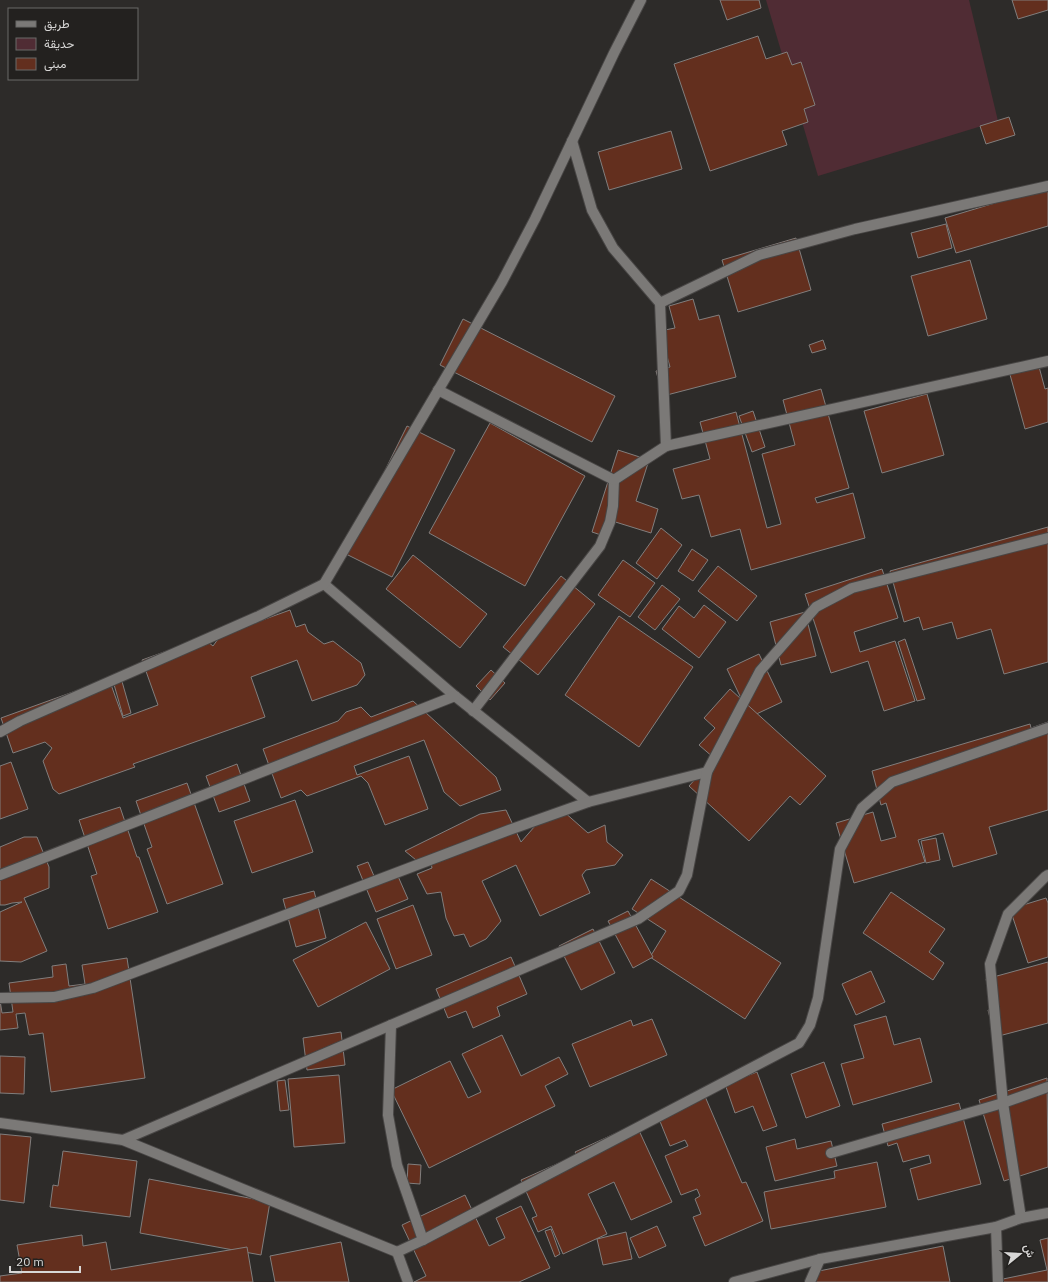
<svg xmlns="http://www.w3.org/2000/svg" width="1048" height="1282" font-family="'IBM Plex Sans',Vazirmatn,sans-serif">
<rect width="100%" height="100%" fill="#2d2b29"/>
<!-- green -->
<polygon fill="#502c34" points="766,0 969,0 998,121 818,176"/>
<!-- building -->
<g fill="#632f1e" stroke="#817e7d">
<polygon points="720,0 759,0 761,8 727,20"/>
<polygon points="1012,0 1048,0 1048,10 1018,19"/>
<polygon points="758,36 766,59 787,52 792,65 801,62 815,105 804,109 808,122 782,131 787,145 710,171 674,64"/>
<polygon points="1009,117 1015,135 986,144 980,126"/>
<polygon points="671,131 682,169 609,190 598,152"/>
<polygon points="1048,187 1048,226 956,253 945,218"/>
<polygon points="946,224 952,248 918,258 911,233"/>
<polygon points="796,238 811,290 738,312 722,260"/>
<polygon points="970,260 987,319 928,336 911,276"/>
<polygon points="693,299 699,320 719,315 736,377 663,396 656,371 670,367 660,331 675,328 669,306"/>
<polygon points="463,319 615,396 592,442 440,365"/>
<polygon points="823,340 826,349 812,353 809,345"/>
<polygon points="1038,363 1045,389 1048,388 1048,422 1025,429 1009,371"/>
<polygon points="821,389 849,488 815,498 817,503 853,493 865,538 751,570 740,529 711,537 699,495 682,499 673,469 710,459 700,422 736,412 767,528 781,524 762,454 795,445 783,400"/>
<polygon points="927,394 944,455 882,473 864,411"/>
<polygon points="753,411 765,447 752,452 739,416"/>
<polygon points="490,423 585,476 525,586 429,533"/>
<polygon points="407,426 455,450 392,577 344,553"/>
<polygon points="618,450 649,460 636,501 658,509 651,533 609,520 604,536 592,532"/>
<polygon points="1048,527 1048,662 1004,674 991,629 957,639 952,622 923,630 919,617 904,622 890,571"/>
<polygon points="661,528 682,545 657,579 636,563"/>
<polygon points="692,549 708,560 693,581 678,571"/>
<polygon points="413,555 487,614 460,648 386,589"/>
<polygon points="623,560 655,583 630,617 598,595"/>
<polygon points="718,566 757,596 737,621 698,591"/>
<polygon points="882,569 898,618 854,632 860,652 895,641 915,701 884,711 868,661 831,673 805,594"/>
<polygon points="561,576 595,604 538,675 503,647"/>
<polygon points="662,585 680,599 655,630 638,617"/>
<polygon points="704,605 726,622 699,658 662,629 679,606 694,618"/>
<polygon points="290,610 296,627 305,624 308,632 324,644 333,641 361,663 365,675 357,685 312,701 297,660 251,677 265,717 133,764 135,767 59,794 53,789 43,761 52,748 45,742 13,753 1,718 109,679 123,718 158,705 142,660 203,638 213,646 221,635"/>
<polygon points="805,612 816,656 781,665 770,622"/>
<polygon points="619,616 693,667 639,747 565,695"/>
<polygon points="905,639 925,699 917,701 898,642"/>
<polygon points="759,654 782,702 750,717 727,669"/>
<polygon points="491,670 505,683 490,700 476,686"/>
<polygon points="121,678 131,713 123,716 113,681"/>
<polygon points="730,689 826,776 800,805 790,796 749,841 689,786 714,758 699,745 715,728 704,718"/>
<polygon points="413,701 496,777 501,790 460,806 444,792 424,740 354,766 357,775 409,756 428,809 385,825 368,783 361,776 307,796 301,790 281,798 263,749 338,721 346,712 361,707 371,717"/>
<polygon points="1048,722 1048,810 989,827 997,854 953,867 943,833 918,840 925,862 854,883 836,823 873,812 881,841 896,837 886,803 881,805 872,771 1030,724 1031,728"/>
<polygon points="11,762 28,809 0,819 0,766"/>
<polygon points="237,764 250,801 219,812 206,776"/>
<polygon points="187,783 223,884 167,904 147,849 152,847 136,801"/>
<polygon points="295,800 313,852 252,873 234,821"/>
<polygon points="120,807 137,857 139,857 158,912 108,929 91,876 97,874 79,820"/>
<polygon points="506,810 521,842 542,818 563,811 588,833 605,825 607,842 623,855 615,865 586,870 582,875 590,893 540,916 516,865 482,881 501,921 486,939 470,947 464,934 454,936 446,918 441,892 427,894 417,874 432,868 430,858 416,860 405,851 480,814"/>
<polygon points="24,837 37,837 49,867 49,888 24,898 47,951 21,962 0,961 0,912 22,902 12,903 5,905 0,905 0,847"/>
<polygon points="936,838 940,860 926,863 921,841"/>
<polygon points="368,862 377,883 397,874 408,899 376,912 357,866"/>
<polygon points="651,879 781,963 745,1019 650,957 666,931 632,909"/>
<polygon points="314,891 326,938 296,947 283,899"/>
<polygon points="891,892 945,929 929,952 944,963 933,980 863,933"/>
<polygon points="1046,898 1048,903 1048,957 1028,963 1010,909"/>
<polygon points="413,905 432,955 396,969 377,919"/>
<polygon points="628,911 653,957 633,968 608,921"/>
<polygon points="366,922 390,969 318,1007 293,960"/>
<polygon points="593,929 615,973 581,990 559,946"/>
<polygon points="511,957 527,994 497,1007 500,1016 473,1028 466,1011 448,1018 436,989"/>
<polygon points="127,958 145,1078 51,1092 43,1033 29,1035 25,1013 16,1014 18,1028 0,1030 0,1000 2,1013 13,1012 9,983 53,977 52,966 66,964 69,986 85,984 82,965"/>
<polygon points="1048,962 1048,1023 995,1037 988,1010 993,1008 986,979"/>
<polygon points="871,971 885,1002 856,1015 842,984"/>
<polygon points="886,1016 894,1045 920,1038 932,1082 853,1105 841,1064 864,1058 854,1025"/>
<polygon points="652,1019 667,1055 590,1087 572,1044 631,1020 633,1026"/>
<polygon points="341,1032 345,1065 307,1070 303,1038"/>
<polygon points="502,1035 521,1076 559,1057 568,1074 545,1086 555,1106 429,1168 391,1090 450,1061 468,1098 481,1092 462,1054"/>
<polygon points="0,1056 25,1057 24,1094 0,1093"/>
<polygon points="824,1062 840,1106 806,1118 791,1074"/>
<polygon points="757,1072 777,1126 763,1131 753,1106 735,1113 725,1084"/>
<polygon points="339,1075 345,1143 294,1147 288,1079"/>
<polygon points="1047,1078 1048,1167 1004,1181 979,1100"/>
<polygon points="285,1080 289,1110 280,1111 277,1081"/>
<polygon points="704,1094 742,1183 746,1182 763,1221 705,1246 693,1217 701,1214 695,1199 700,1196 697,1189 681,1195 665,1156 688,1146 685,1140 670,1146 657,1114"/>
<polygon points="959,1103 981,1184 918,1200 910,1169 931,1163 929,1155 903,1162 897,1143 888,1146 882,1124"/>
<polygon points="636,1124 672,1202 631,1220 614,1182 588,1194 607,1234 563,1254 551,1226 538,1232 532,1218 537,1216 521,1180 577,1155 575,1152"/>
<polygon points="0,1134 31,1137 24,1203 0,1200"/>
<polygon points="795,1139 797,1149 831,1141 837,1166 775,1181 766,1147"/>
<polygon points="63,1151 137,1161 130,1217 50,1207 53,1185 58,1186"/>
<polygon points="877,1162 886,1207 771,1229 764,1192 835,1178 834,1171"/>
<polygon points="408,1164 421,1165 420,1184 407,1183"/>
<polygon points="149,1179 270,1202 261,1255 140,1233"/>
<polygon points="465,1195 489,1246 505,1238 496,1218 521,1206 550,1268 519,1282 414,1282 426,1276 402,1225"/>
<polygon points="657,1226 666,1246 639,1258 630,1238"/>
<polygon points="551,1229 560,1254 555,1257 545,1231"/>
<polygon points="626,1232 632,1259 603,1265 597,1239"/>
<polygon points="82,1235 83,1246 106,1242 111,1270 247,1247 253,1282 0,1282 0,1276 22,1273 17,1245"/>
<polygon points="1048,1238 1048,1282 1003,1282 1003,1279 1047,1270 1040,1240"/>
<polygon points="341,1242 349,1282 275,1282 270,1256"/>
<polygon points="943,1246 950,1282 816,1282 814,1272"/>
</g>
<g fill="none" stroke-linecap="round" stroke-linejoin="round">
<defs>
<g id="street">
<polyline points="572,141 592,210 613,248 660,303 666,446"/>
<polyline points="660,303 759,255 855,229 1048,186"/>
<polyline points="438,390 614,480 613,506 610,522 600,546 473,711"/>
<polyline points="614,480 666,446 1048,361"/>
<polyline points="324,584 455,696 588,802"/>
<polyline points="0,732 20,721 259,616 324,584 502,282 535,219 614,53 641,0"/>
<polyline points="0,875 455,696"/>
<polyline points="0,998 54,997 93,988 509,830 588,802 707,772"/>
<polyline points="391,1025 388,1115 397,1165 423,1240"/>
<polyline points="0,1123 123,1140 397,1252"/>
<polyline points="123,1140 638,919 679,891 687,875 707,772 760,671 816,607 852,588 1048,538"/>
<polyline points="831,1153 1003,1103 1048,1087"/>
<polyline points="1021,1218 1003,1103 990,964 1008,914 1045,877 1048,875"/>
<polyline points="996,1227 998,1282"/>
<polyline points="408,1282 397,1252 423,1240 799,1043 810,1025 818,998 840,849 862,808 892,782 1048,728"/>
<polyline points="734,1282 820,1259 996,1227 1021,1218 1048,1213"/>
<polyline points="810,1282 820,1259"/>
</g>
</defs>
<!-- street casing -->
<use href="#street" stroke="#484645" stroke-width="12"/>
<!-- street -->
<use href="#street" stroke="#7b7977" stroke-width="10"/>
</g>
<!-- legend -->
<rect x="8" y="8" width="130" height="72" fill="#23211f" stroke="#6b6a68"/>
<rect x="16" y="21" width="20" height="6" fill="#7b7977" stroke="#6b6a68"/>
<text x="44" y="28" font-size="12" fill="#d8d7d6">طريق</text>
<rect x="16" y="38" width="20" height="12" fill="#502c34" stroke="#6b6a68"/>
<text x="44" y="48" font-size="12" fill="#d8d7d6">حديقة</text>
<rect x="16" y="58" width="20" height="12" fill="#632f1e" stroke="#6b6a68"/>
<text x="44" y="68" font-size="12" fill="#d8d7d6">مبنى</text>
<!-- north arrow -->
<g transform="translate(1020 1254) rotate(72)" stroke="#23211f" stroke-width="3" paint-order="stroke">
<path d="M0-3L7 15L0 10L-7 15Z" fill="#d8d7d6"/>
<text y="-6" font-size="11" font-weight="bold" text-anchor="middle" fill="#d8d7d6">ش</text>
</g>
<!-- scale -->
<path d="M10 1266v6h70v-6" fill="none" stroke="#d8d7d6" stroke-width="2"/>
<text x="16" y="1266" font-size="12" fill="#d8d7d6" stroke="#23211f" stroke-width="3" paint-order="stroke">20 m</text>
</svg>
